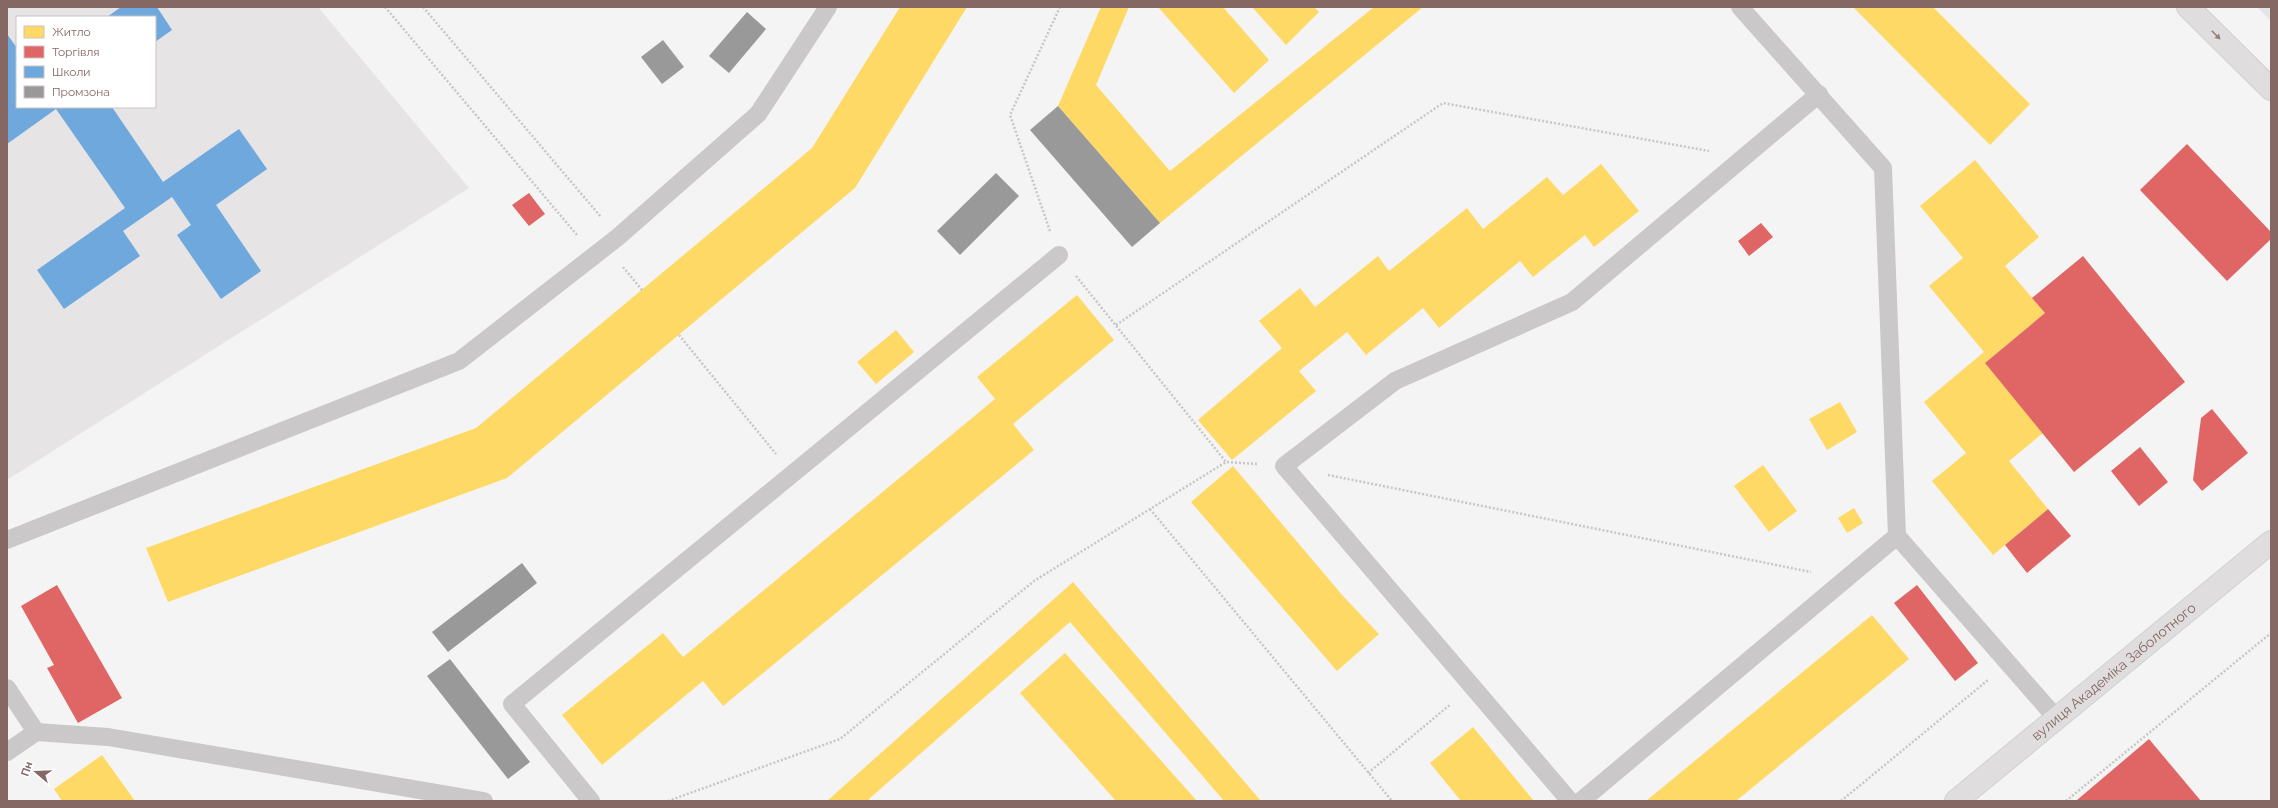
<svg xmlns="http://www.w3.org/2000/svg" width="2278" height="808" font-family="Raleway,sans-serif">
<rect width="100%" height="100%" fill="#f4f4f5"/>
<!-- built -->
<path fill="#e6e4e5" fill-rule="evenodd" d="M7,7h311l151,181 -462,292zM17,17h138v90h-138z"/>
<!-- green -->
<polygon fill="#e5e4e9" points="2257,7 2271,7 2271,21"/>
<!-- homes -->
<g fill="#ffd966">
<polygon points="900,7 967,7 855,188 507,478 168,602 146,548 476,428 812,148"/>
<polygon points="1101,7 1129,7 1096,85 1170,171 1374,7 1423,7 1160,223 1058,106"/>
<polygon points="1158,7 1223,7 1269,60 1234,93"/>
<polygon points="1252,7 1314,7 1319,12 1286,45"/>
<polygon points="1853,7 1933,7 2030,104 1990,145"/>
<polygon points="1975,160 2039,237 2005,266 2045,313 1985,363 2043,433 2009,461 2048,509 1993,555 1932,481 1966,453 1924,402 1984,352 1929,286 1963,258 1920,206"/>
<polygon points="1601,164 1639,211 1594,247 1585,235 1533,277 1520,261 1439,328 1423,308 1366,355 1347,332 1299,371 1316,391 1232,460 1198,420 1282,348 1259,321 1300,288 1315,307 1378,256 1389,271 1467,208 1483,229 1547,177 1563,195"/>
<polygon points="1077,295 1114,340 1013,424 1034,450 723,706 703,681 602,765 562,715 663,633 683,657 995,399 977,377"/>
<polygon points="896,330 914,352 876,384 857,362"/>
<polygon points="1840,402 1857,432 1827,450 1809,419"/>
<polygon points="1763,465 1797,511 1769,532 1734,486"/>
<polygon points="1233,466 1343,596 1379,634 1337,671 1191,502"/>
<polygon points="1854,508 1863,523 1847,533 1838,518"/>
<polygon points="1073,582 1261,801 1224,801 1070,622 869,799 870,801 827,801"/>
<polygon points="1872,615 1909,659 1736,801 1646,801"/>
<polygon points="1065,653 1197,801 1116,801 1020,693"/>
<polygon points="1473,727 1510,772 1534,801 1461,801 1430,763"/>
<polygon points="102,755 135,801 62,801 54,789"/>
</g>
<!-- shops -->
<g fill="#e06666">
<polygon points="2187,144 2271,232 2271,239 2227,281 2140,190"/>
<polygon points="529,193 545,214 529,226 512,205"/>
<polygon points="1761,223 1773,237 1749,256 1738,241"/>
<polygon points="2083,256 2185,382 2074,472 1985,363 2045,313 2032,298"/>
<polygon points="2212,409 2248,453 2202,491 2193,480 2201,418"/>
<polygon points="2140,447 2168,482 2139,506 2111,471"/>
<polygon points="2048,509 2071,536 2027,573 2005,545"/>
<polygon points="57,585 122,698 78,723 47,668 54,665 21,606"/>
<polygon points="1917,585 1978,663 1955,681 1894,603"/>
<polygon points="2149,739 2201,801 2079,801 2077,800"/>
</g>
<!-- schools -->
<g fill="#6fa8dc">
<polygon points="121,7 157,7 172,30 155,42 155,17 107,17"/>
<polygon points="7,34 17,48 17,107 112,107 163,182 239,129 267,169 216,205 261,271 221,299 177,235 191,225 172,197 123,231 140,256 64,309 37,270 125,208 56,109 7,144"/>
</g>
<!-- industry -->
<g fill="#999">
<polygon points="747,12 766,29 729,73 709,56"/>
<polygon points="663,40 684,67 662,84 641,57"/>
<polygon points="1058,106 1160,223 1132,247 1030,130"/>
<polygon points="996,173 1019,196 960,255 937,231"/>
<polygon points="522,563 537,583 448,652 432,632"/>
<polygon points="450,659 530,762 508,779 427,676"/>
</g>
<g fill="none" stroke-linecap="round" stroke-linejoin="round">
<defs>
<polyline id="primary" points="2188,7 2271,89"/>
<g id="trunk">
<path id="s1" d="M1956,801l315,-259"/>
</g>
</defs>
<!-- primary casing -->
<use href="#primary" stroke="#d2d0d0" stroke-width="24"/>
<!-- trunk casing -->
<use href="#trunk" stroke="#d2d1d2" stroke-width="24"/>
<!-- path -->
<g stroke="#c8c6c6" stroke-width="2.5" stroke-dasharray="2 2" stroke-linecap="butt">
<polyline points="385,7 577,235"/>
<polyline points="423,7 601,217"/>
<polyline points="1050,231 1010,115 1060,7"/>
<polyline points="623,267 642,290"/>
<polyline points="1076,276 1226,462 1258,464"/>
<polyline points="1116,325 1443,103 1709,151"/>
<polyline points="679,335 776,454"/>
<polyline points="1328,475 1811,572"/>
<polyline points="1150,509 1392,801"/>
<polyline points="1368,773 1451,704"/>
<polyline points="668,801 840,739 1034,581 1226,462"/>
<polyline points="1841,801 1988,680"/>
<polyline points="2066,801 2271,633"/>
</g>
<!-- service -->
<g stroke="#cac8c8" stroke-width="18">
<polyline points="1740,7 1883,168 1897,536 2057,719"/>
<polyline points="7,540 459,361 618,237 758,114 828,7"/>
<polyline points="7,688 36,732 7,752"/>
<polyline points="36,732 108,737 484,801"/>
<polyline points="591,801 512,704 1059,255"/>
<polyline points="1570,801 1284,466 1395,381 1572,302 1819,94"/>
<polyline points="1581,801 1897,536"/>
</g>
<!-- primary -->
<use href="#primary" stroke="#dfdddd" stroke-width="22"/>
<!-- trunk -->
<use href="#trunk" stroke="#dfdddd" stroke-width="22"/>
</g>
<!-- one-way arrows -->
<defs><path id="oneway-solid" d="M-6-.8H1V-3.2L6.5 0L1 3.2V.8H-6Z"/></defs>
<use fill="#977f7c" href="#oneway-solid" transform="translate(2216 35) rotate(45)"/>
<g text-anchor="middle" stroke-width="4" stroke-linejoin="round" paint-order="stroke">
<!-- street labels -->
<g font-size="14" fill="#856764" stroke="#fff">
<text dy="5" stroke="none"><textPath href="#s1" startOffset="204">вулиця Академіка Заболотного</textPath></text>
</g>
</g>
<!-- border -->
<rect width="2278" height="808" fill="none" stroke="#856764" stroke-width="16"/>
<!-- legend -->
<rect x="16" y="16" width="140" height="92" fill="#ffffff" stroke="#cec2c1"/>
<rect x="24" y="26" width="20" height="12" fill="#ffd966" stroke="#cec2c1"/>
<text x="52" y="36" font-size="12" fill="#856764">Житло</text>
<rect x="24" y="46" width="20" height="12" fill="#e06666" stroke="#cec2c1"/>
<text x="52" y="56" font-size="12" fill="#856764">Торгівля</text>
<rect x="24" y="66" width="20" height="12" fill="#6fa8dc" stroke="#cec2c1"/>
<text x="52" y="76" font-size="12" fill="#856764">Школи</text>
<rect x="24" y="86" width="20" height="12" fill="#999999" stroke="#cec2c1"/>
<text x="52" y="96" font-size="12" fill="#856764">Промзона</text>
<!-- north arrow -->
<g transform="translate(36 772) rotate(289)" stroke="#ffffff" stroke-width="3" paint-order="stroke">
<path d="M0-3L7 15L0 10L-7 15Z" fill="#856764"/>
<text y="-6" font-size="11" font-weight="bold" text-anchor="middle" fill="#856764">Пн</text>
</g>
</svg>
